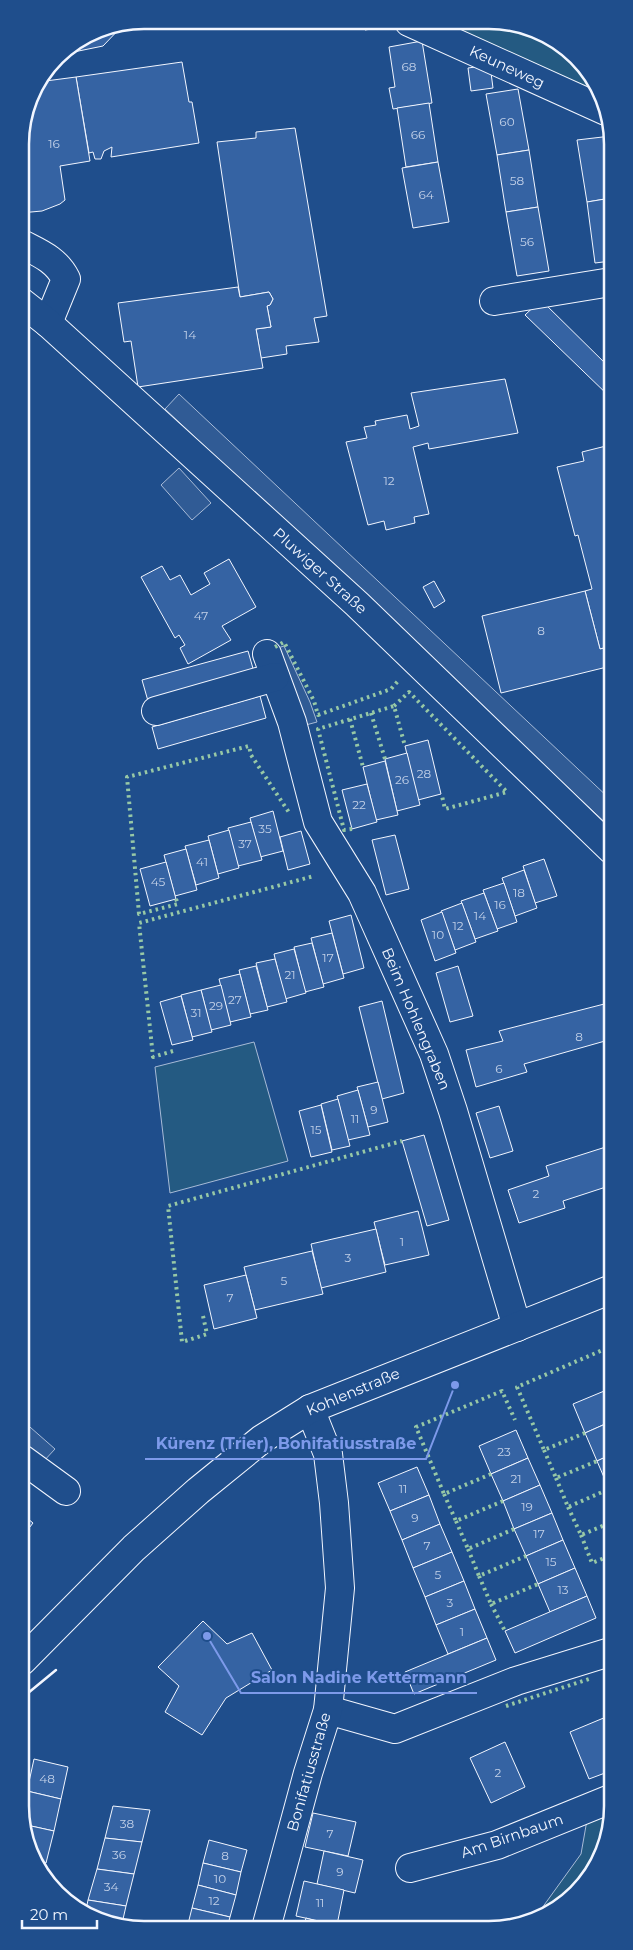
<svg xmlns="http://www.w3.org/2000/svg" width="633" height="1950" font-family="Montserrat,sans-serif">
<rect width="100%" height="100%" fill="#1f4e8c"/>
<!-- green -->
<g fill="#245a82" stroke="#a8bbd7">
<polygon points="431,22 514,22 577,56 605,109"/>
<polygon points="254,1042 288,1161 170,1193 155,1067"/>
<path d="M613,1810c-1,43 -32,92 -72,107l1,-9 39,-54 6,-34z"/>
</g>
<!-- parking -->
<g fill="#305b95" stroke="#a8bbd7">
<polygon points="179,394 611,800 612,829 165,409"/>
<polygon points="179,468 211,503 192,520 161,485"/>
<polygon points="284,646 310,702 317,722 302,726 268,651"/>
<polygon points="22,1420 55,1449 42,1463 22,1445"/>
</g>
<!-- building -->
<g fill="#3563a3" stroke="#f2f6ff">
<polygon points="363,21 395,22 396,25 365,30"/>
<polygon points="124,24 103,46 59,55 62,51 97,29"/>
<polygon points="422,41 432,103 393,109 389,88 395,87 389,47"/>
<polygon points="182,62 189,102 192,102 199,143 111,157 112,147 104,151 101,159 95,159 93,152 89,153 76,77"/>
<polygon points="490,65 493,88 471,91 468,68"/>
<polygon points="76,77 90,161 60,166 65,200 60,204 42,211 20,213 20,135 33,89 38,82"/>
<polygon points="518,89 529,150 497,155 486,94"/>
<polygon points="429,103 438,162 406,167 397,108"/>
<polygon points="295,128 327,316 314,318 319,342 286,346 287,354 261,358 256,329 271,327 267,306 270,305 273,299 269,292 240,297 217,142 256,138 256,132"/>
<polygon points="611,136 611,198 587,202 577,140"/>
<polygon points="529,150 538,207 506,212 497,155"/>
<polygon points="438,162 449,222 413,228 402,168"/>
<polygon points="611,198 611,261 595,263 587,202"/>
<polygon points="538,207 549,271 517,276 506,212"/>
<polygon points="238,287 240,297 269,292 273,299 270,305 267,306 271,327 256,329 263,368 138,387 131,341 124,342 118,303"/>
<polygon points="541,300 611,369 611,398 525,315"/>
<polygon points="505,379 518,433 429,449 428,443 413,447 429,514 414,517 415,523 386,530 384,521 368,525 346,442 367,438 364,427 376,425 375,421 407,415 410,429 419,426 411,393"/>
<polygon points="610,445 611,646 600,649 585,591 592,589 578,535 575,536 557,467 584,461 582,452"/>
<polygon points="229,559 256,607 222,626 231,640 188,664 180,648 185,645 179,635 175,638 141,577 162,566 170,580 180,575 191,595 210,584 204,573"/>
<polygon points="434,581 445,601 434,608 423,587"/>
<polygon points="585,591 600,649 608,647 611,666 501,693 482,616"/>
<polygon points="248,651 254,672 148,701 142,680"/>
<polygon points="260,696 266,718 158,749 152,727"/>
<polygon points="428,740 441,794 418,800 405,746"/>
<polygon points="407,753 420,805 397,811 385,759"/>
<polygon points="385,761 398,815 376,820 363,767"/>
<polygon points="367,784 377,822 352,829 342,790"/>
<polygon points="273,811 283,851 260,857 250,818"/>
<polygon points="251,822 262,860 238,866 228,828"/>
<polygon points="229,830 239,868 218,874 208,836"/>
<polygon points="301,831 310,864 288,870 280,837"/>
<polygon points="395,835 409,889 386,895 372,840"/>
<polygon points="209,840 219,878 196,885 185,846"/>
<polygon points="186,849 197,890 175,896 164,855"/>
<polygon points="544,859 557,896 535,903 523,866"/>
<polygon points="166,862 176,899 150,906 140,869"/>
<polygon points="524,870 537,908 515,916 502,878"/>
<polygon points="504,883 517,922 497,929 483,890"/>
<polygon points="484,893 498,931 475,939 461,901"/>
<polygon points="462,903 476,942 455,950 441,911"/>
<polygon points="442,912 456,953 435,961 421,920"/>
<polygon points="351,915 364,968 343,974 329,921"/>
<polygon points="332,933 344,978 323,984 311,938"/>
<polygon points="312,943 324,987 305,992 294,947"/>
<polygon points="294,949 306,993 285,999 274,954"/>
<polygon points="275,959 287,1002 267,1007 256,963"/>
<polygon points="256,966 268,1010 250,1014 239,970"/>
<polygon points="458,966 473,1016 450,1022 436,973"/>
<polygon points="240,974 251,1017 230,1022 219,979"/>
<polygon points="221,985 231,1025 211,1030 201,990"/>
<polygon points="201,990 212,1032 192,1037 181,995"/>
<polygon points="181,996 193,1040 172,1045 160,1002"/>
<polygon points="382,1001 404,1093 382,1099 359,1007"/>
<polygon points="612,1002 612,1039 524,1064 527,1072 476,1087 466,1050 503,1041 499,1031"/>
<polygon points="378,1082 388,1122 368,1127 357,1087"/>
<polygon points="358,1090 370,1135 348,1140 337,1096"/>
<polygon points="338,1099 350,1146 332,1150 321,1104"/>
<polygon points="321,1105 332,1152 311,1157 299,1111"/>
<polygon points="499,1106 513,1151 490,1158 476,1113"/>
<polygon points="424,1135 449,1220 427,1226 402,1141"/>
<polygon points="612,1145 612,1185 563,1201 565,1208 519,1223 508,1190 549,1176 546,1166"/>
<polygon points="418,1211 429,1255 385,1265 374,1222"/>
<polygon points="376,1229 386,1272 321,1288 311,1244"/>
<polygon points="312,1251 323,1294 255,1310 244,1267"/>
<polygon points="246,1275 257,1318 214,1329 204,1285"/>
<polygon points="609,1389 612,1397 612,1421 585,1433 573,1404"/>
<polygon points="612,1421 612,1454 597,1461 585,1433"/>
<polygon points="516,1430 528,1458 491,1474 479,1446"/>
<polygon points="612,1454 612,1488 609,1489 597,1461"/>
<polygon points="528,1458 540,1485 503,1501 491,1474"/>
<polygon points="417,1467 429,1495 390,1511 378,1483"/>
<polygon points="540,1485 552,1513 514,1529 503,1501"/>
<polygon points="429,1495 440,1524 402,1540 390,1511"/>
<polygon points="552,1513 563,1540 526,1556 514,1529"/>
<polygon points="22,1514 33,1523 22,1537"/>
<polygon points="440,1524 452,1552 413,1568 402,1540"/>
<polygon points="563,1540 575,1568 538,1584 526,1556"/>
<polygon points="452,1552 464,1581 425,1597 413,1568"/>
<polygon points="575,1568 587,1596 550,1612 538,1584"/>
<polygon points="464,1581 475,1609 436,1625 425,1597"/>
<polygon points="587,1596 596,1618 515,1653 505,1631"/>
<polygon points="475,1609 487,1638 448,1654 436,1625"/>
<polygon points="203,1621 227,1644 252,1633 272,1670 226,1698 202,1735 165,1712 179,1686 158,1667"/>
<polygon points="487,1638 496,1660 414,1694 405,1672"/>
<polygon points="606,1717 613,1734 613,1770 589,1779 570,1732"/>
<polygon points="505,1742 525,1787 491,1803 470,1758"/>
<polygon points="34,1759 68,1767 61,1799 27,1791"/>
<polygon points="27,1791 61,1799 54,1831 22,1824 22,1810"/>
<polygon points="113,1806 150,1810 142,1842 105,1838"/>
<polygon points="313,1813 356,1822 348,1856 305,1847"/>
<polygon points="22,1824 54,1831 46,1863 39,1861 22,1830"/>
<polygon points="105,1838 142,1842 134,1874 97,1869"/>
<polygon points="209,1840 247,1850 241,1872 203,1863"/>
<polygon points="324,1851 363,1860 355,1893 317,1884"/>
<polygon points="203,1863 241,1872 236,1895 198,1885"/>
<polygon points="97,1869 134,1874 126,1906 88,1900"/>
<polygon points="304,1881 344,1890 337,1925 296,1916"/>
<polygon points="198,1885 236,1895 230,1917 192,1908"/>
<polygon points="88,1900 126,1906 121,1928 86,1910"/>
<polygon points="192,1908 230,1917 227,1928 187,1928"/>
<polygon points="306,1918 337,1927 337,1928 303,1928"/>
</g>
<g fill="none" stroke-linecap="round" stroke-linejoin="round">
<defs>
<g id="minor">
<polyline points="409,22 606,111"/>
<path d="M20,243c19,10 36,16 46,36l-18,44"/>
<polyline points="20,301 48,323 357,604 612,850"/>
<polyline points="494,301 611,282"/>
<polyline points="267,654 292,722 318,822 362,893 434,1054 453,1111 517,1327"/>
<polyline points="156,711 275,677"/>
<polyline points="22,1459 66,1491"/>
<polyline points="328,1710 395,1729 516,1681 613,1651"/>
<polyline points="410,1868 497,1845 613,1798"/>
<polyline points="266,1928 308,1773 328,1710 340,1588 334,1503 328,1454 310,1409"/>
</g>
<polyline id="major" points="22,1661 134,1548 198,1491 262,1439 310,1409 612,1289"/>
</defs>
<!-- minor casing -->
<use href="#minor" stroke="#f2f6ff" stroke-width="30"/>
<!-- major casing -->
<use href="#major" stroke="#f2f6ff" stroke-width="30"/>
<!-- minor -->
<use href="#minor" stroke="#1f4e8c" stroke-width="28"/>
<!-- major -->
<use href="#major" stroke="#1f4e8c" stroke-width="28"/>
<!-- hedge -->
<g stroke="#97c8a6" stroke-width="4" stroke-dasharray="2.5 4" stroke-linecap="butt">
<polyline points="275,647 284,642 314,701 318,715 391,689 399,680"/>
<polyline points="394,706 409,692 507,792 445,809 442,796"/>
<polyline points="371,713 385,759"/>
<polyline points="350,719 363,767"/>
<polyline points="352,829 344,830 318,729 394,706 405,746"/>
<polyline points="176,899 178,904 139,914 127,777 249,746 251,755 290,814"/>
<polyline points="173,1051 153,1057 139,923 314,876"/>
<polyline points="203,1316 207,1334 182,1342 168,1206 402,1141"/>
<polyline points="585,1433 544,1450 517,1387 605,1349 612,1366"/>
<polyline points="544,1450 556,1478 597,1461"/>
<polyline points="491,1474 444,1494 416,1427 502,1391 515,1420"/>
<polyline points="556,1478 568,1507 609,1489"/>
<polyline points="444,1494 456,1521 503,1501"/>
<polyline points="568,1507 581,1535 612,1522"/>
<polyline points="456,1521 468,1549 514,1529"/>
<polyline points="581,1535 592,1563 612,1555"/>
<polyline points="468,1549 479,1576 526,1556"/>
<polyline points="479,1576 491,1604 538,1584"/>
<polyline points="491,1604 505,1631"/>
<polyline points="613,1671 605,1674 613,1695"/>
<polyline points="506,1706 592,1678"/>
</g>
<!-- wall -->
<polyline stroke="#f2f6ff" stroke-width="2.5" points="22,1698 56,1670"/>
</g>
<g text-anchor="middle" stroke-width="4" stroke-linejoin="round" paint-order="stroke">
<!-- number labels -->
<g font-size="12" fill="#c3d1e8">
<text x="409" y="71">68</text>
<text x="507" y="126">60</text>
<text x="418" y="139">66</text>
<text x="54" y="148">16</text>
<text x="517" y="185">58</text>
<text x="426" y="199">64</text>
<text x="527" y="246">56</text>
<text x="190" y="339">14</text>
<text x="389" y="485">12</text>
<text x="201" y="620">47</text>
<text x="541" y="635">8</text>
<text x="424" y="778">28</text>
<text x="402" y="784">26</text>
<text x="359" y="809">22</text>
<text x="265" y="833">35</text>
<text x="245" y="848">37</text>
<text x="202" y="866">41</text>
<text x="158" y="886">45</text>
<text x="519" y="897">18</text>
<text x="500" y="909">16</text>
<text x="480" y="920">14</text>
<text x="458" y="930">12</text>
<text x="438" y="939">10</text>
<text x="328" y="962">17</text>
<text x="290" y="979">21</text>
<text x="235" y="1004">27</text>
<text x="216" y="1010">29</text>
<text x="196" y="1017">31</text>
<text x="579" y="1041">8</text>
<text x="499" y="1073">6</text>
<text x="374" y="1114">9</text>
<text x="355" y="1123">11</text>
<text x="316" y="1134">15</text>
<text x="536" y="1198">2</text>
<text x="402" y="1246">1</text>
<text x="348" y="1262">3</text>
<text x="284" y="1285">5</text>
<text x="230" y="1302">7</text>
<text x="504" y="1456">23</text>
<text x="516" y="1483">21</text>
<text x="403" y="1493">11</text>
<text x="527" y="1511">19</text>
<text x="415" y="1522">9</text>
<text x="539" y="1538">17</text>
<text x="427" y="1550">7</text>
<text x="551" y="1566">15</text>
<text x="438" y="1579">5</text>
<text x="563" y="1594">13</text>
<text x="450" y="1607">3</text>
<text x="462" y="1636">1</text>
<text x="498" y="1777">2</text>
<text x="47" y="1783">48</text>
<text x="127" y="1828">38</text>
<text x="330" y="1838">7</text>
<text x="119" y="1859">36</text>
<text x="225" y="1860">8</text>
<text x="340" y="1876">9</text>
<text x="220" y="1883">10</text>
<text x="111" y="1891">34</text>
<text x="214" y="1905">12</text>
<text x="320" y="1907">11</text>
</g>
<!-- street labels -->
<g font-size="15" fill="#f2f6ff" stroke="#1f4e8c">
<text transform="translate(507 67) rotate(25)" y="5">Keuneweg</text>
<text transform="translate(320 571) rotate(42)" y="5">Pluwiger Straße</text>
<text transform="translate(416 1019) rotate(67)" y="5">Beim Hohlengraben</text>
<text transform="translate(353 1392) rotate(-23)" y="5">Kohlenstraße</text>
<text transform="translate(309 1772) rotate(-74)" y="5">Bonifatiusstraße</text>
<text transform="translate(512 1836) rotate(-19)" y="5">Am Birnbaum</text>
</g>
</g>
<!-- crop -->
<path d="M0 0H633V1950H0ZM144 29H489A115 115 0 0 1 604 144V1806A115 115 0 0 1 489 1921H144A115 115 0 0 1 29 1806V144A115 115 0 0 1 144 29Z" fill="#1f4e8c" fill-rule="evenodd"/>
<path fill="none" stroke="#f2f6ff" stroke-width="2.5" d="M144 29H489A115 115 0 0 1 604 144V1806A115 115 0 0 1 489 1921H144A115 115 0 0 1 29 1806V144A115 115 0 0 1 144 29Z"/>
<!-- callouts -->
<path fill="none" stroke="#7d9aea" stroke-width="2" d="M455 1385L426 1459H145M207 1636L241 1693H477"/>
<g fill="#7d9aea" stroke="#1f4e8c" stroke-width="2">
<circle cx="455" cy="1385" r="5"/>
<circle cx="207" cy="1636" r="5"/>
</g>
<g font-size="16" text-anchor="middle" font-weight="bold" fill="#7d9aea" stroke="#1f4e8c" stroke-width="4" stroke-linejoin="round" paint-order="stroke">
<text x="286" y="1449">Kürenz (Trier), Bonifatiusstraße</text>
<text x="359" y="1683">Salon Nadine Kettermann</text>
</g>
<!-- scale -->
<path d="M22 1920v8h75v-8" fill="none" stroke="#f2f6ff" stroke-width="2.5"/>
<text x="30" y="1920" font-size="15" fill="#f2f6ff" stroke="#1f4e8c" stroke-width="4" paint-order="stroke">20 m</text>
</svg>
